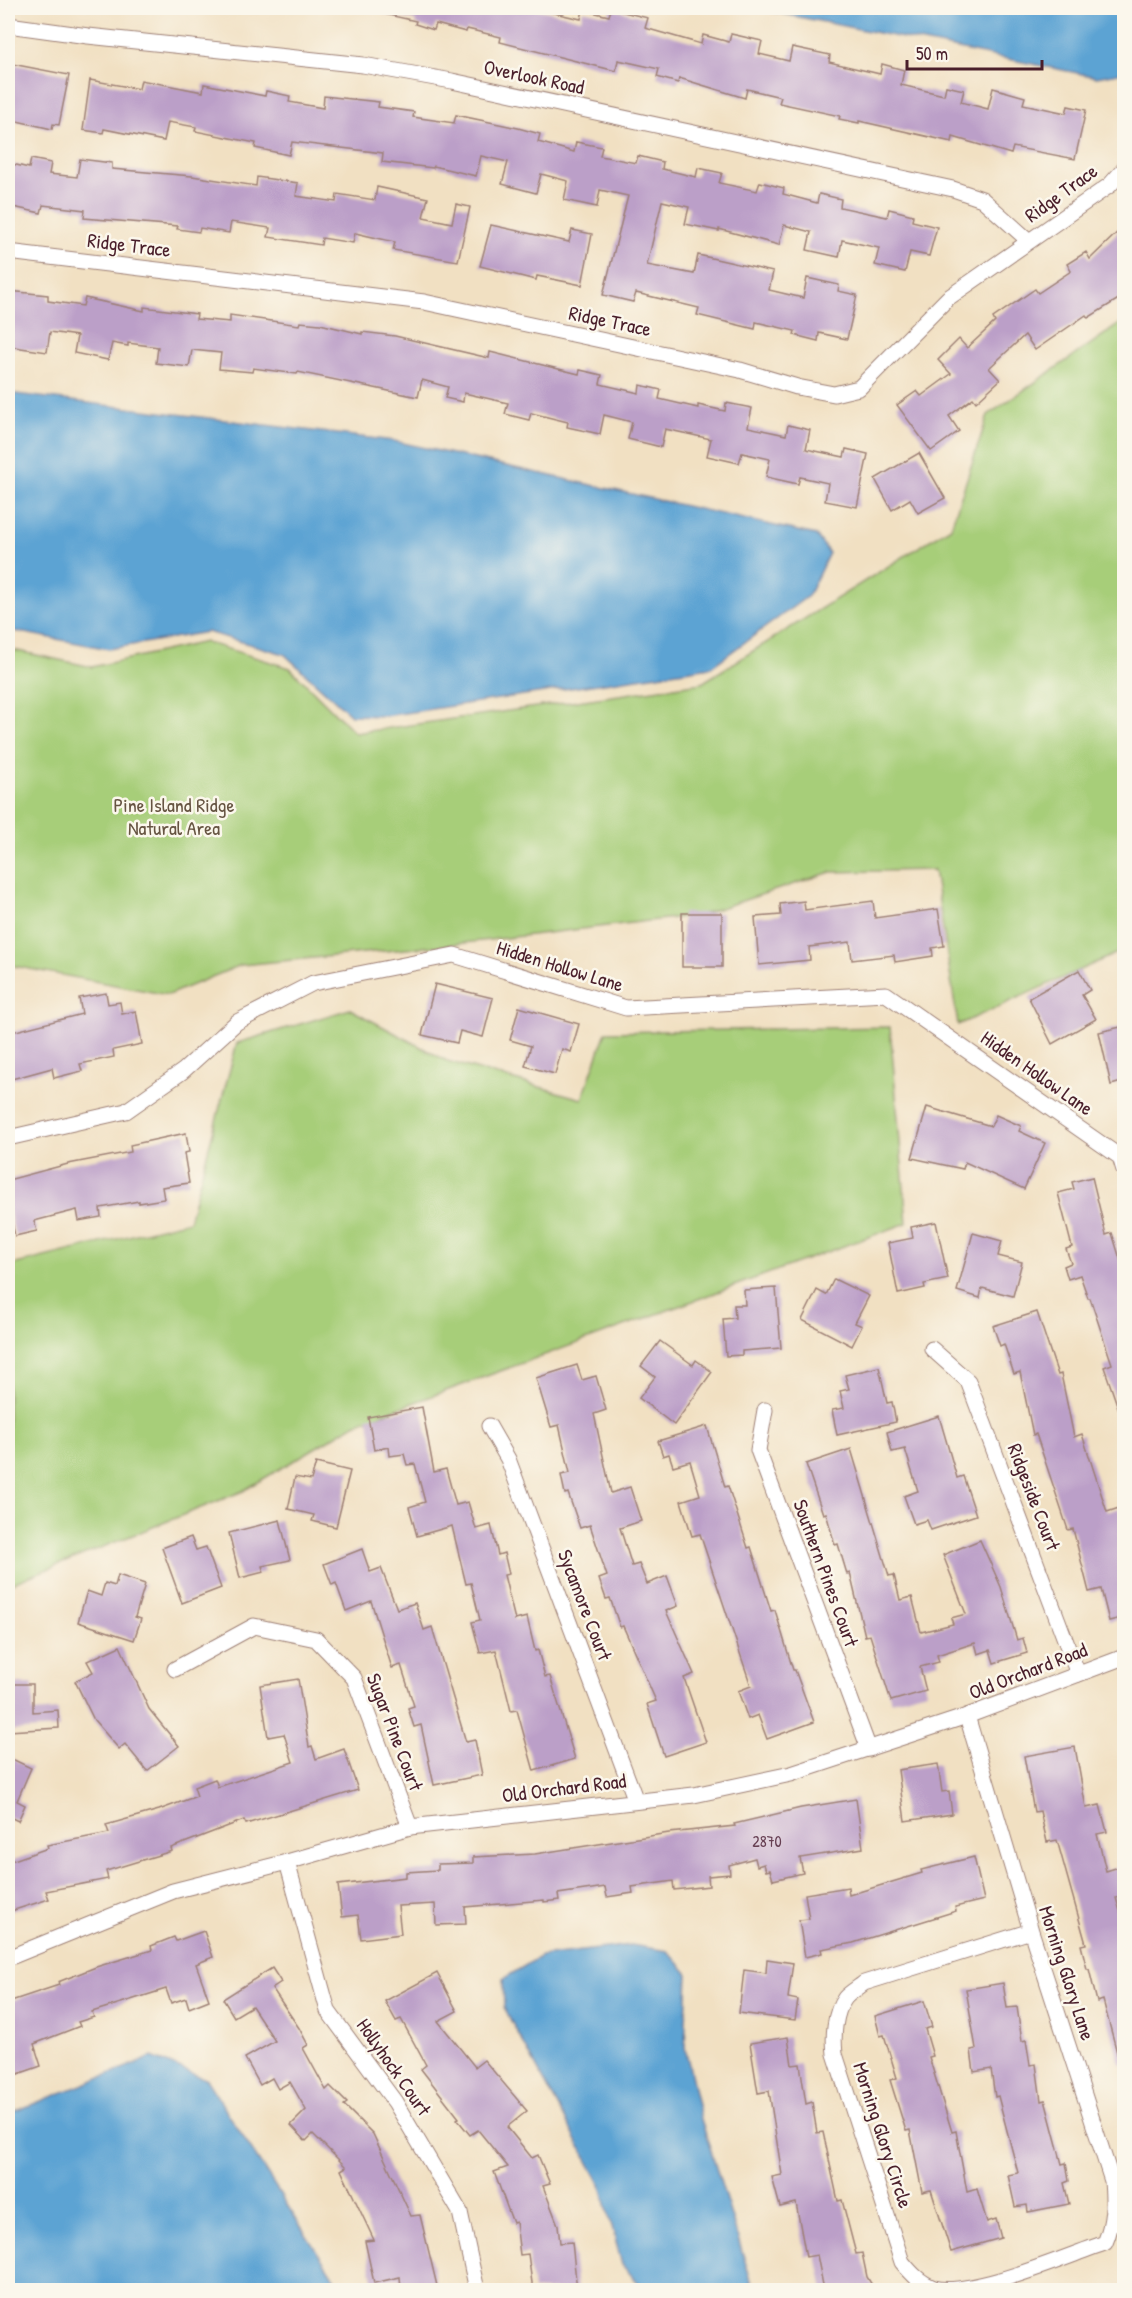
<svg xmlns="http://www.w3.org/2000/svg" width="1132" height="2298" font-family="'Patrick Hand',sans-serif">
<rect width="100%" height="100%" fill="#fbf7ec"/>
<filter id="ink" filterUnits="userSpaceOnUse"><feTurbulence type="fractalNoise" baseFrequency=".0167" numOctaves="2"/><feDisplacementMap in="SourceGraphic" scale="12" xChannelSelector="R" yChannelSelector="G"/><feConvolveMatrix kernelMatrix="1 2 1 2 8 2 1 2 1" color-interpolation-filters="sRGB"/></filter>
<filter id="wash" filterUnits="userSpaceOnUse"><feTurbulence type="fractalNoise" baseFrequency=".008" numOctaves="4" result="noise"/><feDisplacementMap in="SourceGraphic" scale="24" xChannelSelector="R" yChannelSelector="G"/><feGaussianBlur stdDeviation="1.35" result="paint"/><feColorMatrix in="noise" values="0 0 0 0 0 0 0 0 0 0 0 0 0 0 0 0 0 1.4 0 .05"/><feComposite in="paint" operator="in"/></filter>
<g filter="url(#wash)">
<rect width="100%" height="100%" fill="#f1e0c2"/>
<!-- green -->
<g fill="#a7ce79" stroke="#787652" stroke-width="1.5">
<polygon points="1124,321 1124,950 958,1025 934,870 831,872 699,915 447,945 241,965 168,995 8,965 8,649 92,667 205,642 290,668 355,733 702,683 951,527 988,415"/>
<polygon points="350,1009 447,1061 582,1099 606,1032 890,1027 907,1223 355,1424 243,1491 8,1585 8,1266 189,1221 237,1043"/>
</g>
<!-- water -->
<g fill="#5ca3d3" stroke="#53617f" stroke-width="1.5">
<polygon points="754,8 1124,8 1124,72 1097,77"/>
<polygon points="8,393 394,441 816,535 829,553 808,596 711,667 385,716 351,715 284,654 207,632 109,649 8,630"/>
<polygon points="631,1945 668,1951 688,1974 685,2047 701,2119 754,2290 645,2290 622,2265 601,2185 504,2008 503,1979 541,1956"/>
<polygon points="152,2057 206,2079 338,2284 336,2290 8,2290 8,2114"/>
</g>
<g id="blocks">
<!-- building -->
<g fill="#bb9fc8">
<polygon points="385,8 532,8 581,19 583,10 609,16 611,9 648,18 645,28 701,44 703,35 729,42 731,34 762,41 759,54 789,61 792,47 830,55 829,62 880,74 882,64 904,70 901,85 944,95 946,86 964,90 961,102 988,109 993,88 1025,97 1023,104 1066,113 1068,106 1086,110 1075,159 1013,147 1011,154 953,137 952,142 859,121 859,123 839,119 840,116 779,103 781,97 747,89 745,98 679,78 678,83 657,77 659,69 618,60 616,71 500,42 501,37 467,29 466,32 436,24 434,30 415,24 416,21 384,14"/>
<polygon points="12,64 69,75 59,125 53,124 52,129 8,119 8,84"/>
<polygon points="90,80 139,89 141,80 203,92 204,84 265,96 266,91 290,96 289,102 323,108 324,96 379,102 378,107 414,112 413,117 454,123 456,115 518,128 540,134 538,142 574,152 576,142 602,147 600,156 636,163 638,156 663,162 662,169 696,177 698,168 722,173 719,183 757,191 760,182 784,188 783,194 817,203 819,194 841,199 840,207 887,217 889,209 913,215 912,221 937,227 929,256 910,252 905,272 875,265 879,248 842,240 839,257 807,250 811,232 784,225 779,245 719,229 719,231 685,224 689,207 662,201 647,265 694,274 698,255 773,272 769,290 803,298 807,278 839,285 838,291 857,295 847,339 819,333 818,341 794,335 795,331 756,322 755,329 697,315 699,308 636,293 633,302 603,295 628,196 600,190 597,207 564,200 568,181 541,174 536,193 502,184 508,162 481,156 476,176 434,166 433,168 382,162 383,153 292,142 289,155 255,148 256,143 195,131 196,127 168,122 164,141 104,129 103,133 83,130"/>
<polygon points="31,159 51,163 49,174 77,177 80,159 112,163 112,169 192,176 256,186 257,177 298,183 296,196 336,202 337,194 375,200 377,187 428,198 423,217 452,223 456,204 470,207 458,261 393,250 395,242 355,233 353,243 322,238 321,245 268,237 270,228 231,222 229,233 200,228 199,232 177,229 178,226 84,218 85,210 43,205 41,213 8,206 8,163 29,168"/>
<polygon points="491,225 569,242 572,230 592,234 582,285 537,276 536,280 480,266"/>
<polygon points="1125,225 1125,295 1088,318 1086,315 1035,350 1025,335 989,368 1000,380 976,402 973,398 949,416 959,431 931,451 897,405 917,391 921,396 951,374 938,360 959,339 967,348 995,322 993,318 1035,289 1038,293 1071,271 1067,264 1086,252 1090,259"/>
<polygon points="8,291 48,295 48,301 83,306 85,298 144,311 144,307 197,314 196,319 230,322 230,315 299,325 300,322 320,324 362,334 362,332 395,336 489,358 490,352 579,374 580,370 602,375 600,384 639,393 640,385 661,390 659,399 698,408 698,405 725,411 726,403 752,408 748,427 786,435 788,425 810,430 806,449 844,457 846,449 868,454 857,507 825,501 828,483 800,477 798,484 766,477 770,459 742,453 739,463 707,456 711,439 665,429 661,447 628,439 632,422 604,415 600,434 567,427 568,422 531,413 529,420 505,414 508,403 464,393 463,402 445,398 448,387 422,380 418,397 298,372 297,374 253,368 252,372 219,369 221,353 192,350 189,367 156,363 158,347 128,343 128,346 112,343 108,360 74,353 77,336 50,332 47,352 8,346"/>
<polygon points="919,453 945,498 918,513 910,499 892,510 875,479"/>
<polygon points="804,901 805,910 873,901 875,918 938,909 944,946 932,948 933,956 895,962 894,955 852,960 850,942 809,947 810,960 759,965 755,917 781,915 780,904"/>
<rect x="682" y="913" width="40" height="54"/>
<polygon points="1079,970 1090,990 1082,995 1096,1019 1052,1044 1029,998"/>
<polygon points="435,984 493,998 483,1037 460,1031 457,1043 422,1035"/>
<polygon points="106,993 108,1004 120,1002 122,1014 136,1011 142,1044 113,1050 114,1057 80,1064 82,1071 54,1078 52,1068 8,1080 8,1033 82,1014 79,998"/>
<polygon points="519,1007 579,1024 571,1052 562,1049 555,1074 525,1066 531,1046 510,1040"/>
<polygon points="1125,1026 1125,1081 1111,1085 1099,1032"/>
<polygon points="927,1107 991,1126 996,1115 1021,1126 1019,1131 1045,1143 1024,1189 965,1162 963,1169 912,1158"/>
<polygon points="186,1133 189,1152 184,1153 189,1183 162,1187 164,1199 139,1203 139,1201 100,1208 101,1217 79,1221 77,1210 34,1221 37,1231 15,1236 8,1206 8,1180 68,1164 131,1152 130,1145"/>
<polygon points="1092,1177 1106,1235 1112,1233 1125,1275 1125,1419 1122,1419 1104,1367 1112,1364 1090,1298 1088,1298 1080,1275 1068,1279 1064,1266 1071,1263 1066,1249 1072,1247 1058,1193 1074,1189 1072,1182"/>
<polygon points="936,1222 948,1279 924,1284 925,1288 898,1294 888,1243 913,1238 911,1227"/>
<polygon points="973,1233 1002,1241 998,1256 1022,1262 1013,1296 982,1288 980,1298 957,1291"/>
<polygon points="834,1279 869,1296 855,1323 862,1326 852,1346 802,1320 817,1290 826,1295"/>
<polygon points="776,1288 781,1348 742,1351 742,1355 726,1356 723,1319 735,1318 734,1305 745,1305 744,1290"/>
<polygon points="1037,1312 1058,1375 1061,1374 1074,1437 1082,1434 1107,1512 1119,1508 1125,1526 1125,1617 1109,1621 1101,1589 1089,1592 1073,1529 1068,1530 1036,1434 1033,1435 1020,1372 1014,1374 1004,1344 1000,1346 993,1326"/>
<polygon points="660,1341 693,1365 696,1360 712,1372 674,1425 639,1398 655,1377 641,1366"/>
<polygon points="577,1365 582,1380 596,1376 606,1410 594,1414 611,1493 630,1487 641,1521 620,1528 632,1566 639,1564 647,1584 667,1576 678,1606 666,1611 694,1674 684,1678 706,1742 664,1756 647,1704 656,1701 623,1626 620,1627 610,1598 606,1599 599,1579 607,1576 590,1525 580,1528 568,1493 565,1494 561,1475 570,1473 559,1425 551,1427 536,1378"/>
<polygon points="879,1367 887,1403 892,1402 896,1422 837,1435 832,1410 844,1408 840,1391 849,1389 845,1375"/>
<polygon points="422,1407 434,1472 446,1469 456,1505 468,1502 476,1529 491,1525 498,1555 504,1553 509,1574 504,1575 515,1620 527,1617 535,1651 538,1650 545,1677 550,1676 575,1759 534,1771 517,1710 511,1711 496,1650 480,1653 472,1622 480,1620 471,1583 466,1584 452,1526 417,1536 409,1507 425,1502 415,1464 407,1465 404,1454 390,1456 389,1447 374,1450 368,1417"/>
<polygon points="939,1416 957,1478 963,1476 976,1515 931,1530 927,1520 914,1524 904,1496 918,1491 905,1449 892,1452 887,1432"/>
<polygon points="707,1426 725,1487 728,1486 748,1548 751,1547 771,1611 775,1610 793,1670 795,1670 814,1722 767,1739 758,1715 748,1719 738,1691 751,1686 700,1534 692,1536 681,1501 700,1495 690,1461 673,1466 669,1454 663,1456 658,1441"/>
<polygon points="851,1449 889,1576 894,1575 900,1600 912,1597 921,1632 953,1624 951,1618 966,1614 943,1555 980,1540 1001,1587 1017,1640 1023,1638 1027,1653 994,1663 990,1650 978,1654 975,1643 937,1655 939,1662 920,1667 926,1691 891,1701 870,1635 865,1636 850,1573 847,1574 838,1544 835,1545 826,1513 823,1514 806,1464"/>
<polygon points="316,1463 350,1471 336,1527 312,1521 314,1515 288,1509 295,1477 311,1480"/>
<polygon points="280,1520 290,1560 262,1566 264,1572 240,1578 229,1533"/>
<polygon points="191,1537 196,1550 206,1547 221,1588 182,1603 162,1548"/>
<polygon points="362,1549 370,1572 381,1568 397,1609 415,1603 424,1630 432,1627 466,1742 475,1740 482,1775 434,1785 421,1725 414,1727 408,1708 414,1706 401,1665 392,1668 371,1601 346,1611 336,1583 332,1585 324,1564"/>
<polygon points="118,1575 145,1584 135,1617 141,1619 134,1640 78,1622 87,1591 101,1596 105,1583 115,1586"/>
<polygon points="120,1646 149,1709 179,1746 147,1771 125,1744 119,1749 94,1720 75,1681 93,1672 87,1661"/>
<polygon points="298,1679 309,1747 312,1746 316,1759 344,1749 358,1790 246,1824 244,1820 171,1848 172,1851 106,1871 108,1879 46,1891 49,1899 8,1912 8,1862 48,1848 47,1845 109,1833 106,1825 159,1810 197,1796 194,1787 215,1779 218,1787 293,1762 284,1734 268,1737 260,1685"/>
<polygon points="8,1684 33,1684 33,1712 58,1710 59,1728 8,1731"/>
<polygon points="1075,1747 1086,1808 1100,1805 1107,1832 1097,1834 1106,1871 1119,1867 1125,1885 1125,1896 1116,1898 1125,1927 1125,2063 1120,2064 1103,2000 1097,2002 1089,1969 1087,1969 1081,1945 1086,1944 1057,1840 1047,1842 1040,1811 1034,1812 1024,1756"/>
<polygon points="8,1757 31,1768 17,1801 25,1805 18,1821 10,1817 8,1822"/>
<polygon points="938,1764 942,1792 949,1791 952,1814 905,1821 898,1770"/>
<polygon points="856,1799 863,1848 800,1858 803,1873 773,1880 770,1870 766,1871 764,1864 757,1866 755,1858 729,1865 730,1874 708,1876 709,1886 674,1890 673,1881 632,1887 633,1893 607,1897 605,1887 558,1894 559,1900 544,1902 544,1900 465,1907 466,1924 436,1925 435,1904 398,1906 401,1934 361,1939 358,1915 342,1917 338,1885 406,1877 406,1872 438,1870 438,1864 473,1863 473,1857 535,1854 669,1833 735,1826 734,1824 801,1808"/>
<polygon points="974,1857 984,1900 955,1907 956,1911 853,1943 821,1949 822,1953 805,1957 799,1920 809,1919 805,1894 848,1887 849,1895 922,1873 921,1870"/>
<polygon points="204,1931 213,1957 196,1964 209,2000 189,2008 186,1998 171,2003 166,1989 92,2012 94,2017 78,2022 80,2026 34,2044 41,2066 15,2075 10,2060 8,2061 8,2002 59,1985 58,1982 96,1967 152,1950 151,1946 174,1937 176,1941"/>
<polygon points="767,1959 793,1963 788,1998 798,2000 795,2020 739,2013 744,1970 766,1973"/>
<polygon points="272,1968 281,1982 272,1988 299,2028 308,2045 303,2048 326,2090 330,2086 347,2103 344,2105 373,2134 411,2216 420,2215 438,2290 401,2290 400,2277 374,2283 365,2241 374,2240 341,2170 346,2167 313,2134 306,2141 291,2125 306,2110 290,2082 278,2089 272,2078 260,2085 245,2058 275,2041 252,2006 234,2017 223,1999"/>
<polygon points="437,1973 457,2011 438,2021 475,2067 484,2060 527,2111 507,2127 532,2158 538,2155 550,2184 543,2186 558,2225 560,2243 572,2242 577,2290 533,2290 528,2254 520,2255 516,2222 513,2223 494,2172 508,2167 478,2130 470,2135 457,2119 459,2118 421,2069 426,2065 401,2019 396,2021 385,2001"/>
<polygon points="1003,1983 1007,2008 1017,2007 1022,2041 1026,2040 1030,2065 1036,2064 1041,2101 1045,2100 1062,2164 1066,2163 1069,2181 1064,2183 1069,2204 1028,2212 1027,2205 1015,2207 1008,2175 1018,2173 998,2096 995,2097 991,2069 974,2072 971,2050 976,2049 966,1989"/>
<polygon points="924,2001 932,2027 925,2029 933,2056 929,2057 952,2132 956,2131 967,2192 977,2189 987,2222 996,2219 1001,2238 951,2252 931,2190 922,2192 910,2130 906,2131 890,2080 897,2078 884,2035 880,2036 875,2016"/>
<polygon points="788,2037 792,2065 800,2064 806,2104 812,2102 817,2133 823,2132 838,2201 842,2200 856,2254 862,2253 867,2277 875,2290 824,2290 817,2255 806,2257 796,2203 780,2207 772,2177 782,2175 769,2091 758,2093 750,2043"/>
</g>
</g>
</g>
<g filter="url(#ink)">
<use href="#blocks" fill-opacity="0" stroke="#9e8076" stroke-width="1.5"/>
<g fill="none" stroke-linecap="round" stroke-linejoin="round">
<defs>
<g id="street">
<polyline points="8,25 88,36 363,65 452,81 953,189 982,199 1029,241"/>
<polyline points="8,252 424,302 740,370 797,387 834,394 859,388 948,298 1110,185 1124,169"/>
<polyline points="8,1138 126,1111 183,1071 237,1022 313,983 454,955 626,1008 886,994 1120,1157 1124,1170"/>
<polyline points="932,1349 968,1381 1078,1674"/>
<polyline points="765,1410 758,1450 869,1749"/>
<polyline points="489,1426 508,1459 636,1801"/>
<polyline points="175,1669 254,1626 316,1639 354,1678 410,1827"/>
<path d="M967,1716l64,215 81,250c2,23 2,40 -7,62 -39,13 -134,55 -171,45 -14,-5 -23,-15 -32,-26l-67,-208c-2,-17 -1,-41 10,-56 4,-5 13,-10 19,-15l167,-52"/>
<polyline points="287,1862 328,2011 395,2102 460,2212 477,2290"/>
<polyline points="8,1958 173,1891 287,1862 410,1827 694,1795 791,1774 967,1716 1124,1657"/>
</g>
</defs>
<!-- street casing -->
<use href="#street" stroke="#9e8076" stroke-width="17"/>
<!-- street -->
<use href="#street" stroke="#fff" stroke-width="15"/>
</g>
</g>
<g text-anchor="middle" stroke-width="5" stroke-linejoin="round" paint-order="stroke">
<!-- number labels -->
<g font-size="16" fill="#663f52">
<text x="767" y="1847">2870</text>
</g>
<!-- street labels -->
<g font-size="20" fill="#4a1f2b" stroke="#fbf7ec">
<text transform="translate(534 77) rotate(12)" y="7">Overlook Road</text>
<text transform="translate(1061 193) rotate(-36)" y="7">Ridge Trace</text>
<text transform="translate(129 245) rotate(7)" y="7">Ridge Trace</text>
<text transform="translate(610 321) rotate(12)" y="7">Ridge Trace</text>
<text transform="translate(560 966) rotate(17)" y="7">Hidden Hollow Lane</text>
<text transform="translate(1037 1073) rotate(35)" y="7">Hidden Hollow Lane</text>
<text transform="translate(1034 1497) rotate(69)" y="7">Ridgeside Court</text>
<text transform="translate(826 1573) rotate(70)" y="7">Southern Pines Court</text>
<text transform="translate(585 1605) rotate(69)" y="7">Sycamore Court</text>
<text transform="translate(1028 1671) rotate(-21)" y="7">Old Orchard Road</text>
<text transform="translate(395 1732) rotate(69)" y="7">Sugar Pine Court</text>
<text transform="translate(564 1788) rotate(-7)" y="7">Old Orchard Road</text>
<text transform="translate(1067 1973) rotate(72)" y="7">Morning Glory Lane</text>
<text transform="translate(394 2067) rotate(55)" y="7">Hollyhock Court</text>
<text transform="translate(883 2135) rotate(72)" y="7">Morning Glory Circle</text>
</g>
<!-- park labels -->
<g font-size="20" fill="#665442" stroke="#fbf7ec">
<text x="174" y="812">Pine Island Ridge<tspan x="174" dy="23">Natural Area</tspan></text>
</g>
</g>
<!-- margin -->
<rect width="1132" height="2298" fill="none" stroke="#fbf7ec" stroke-width="30"/>
<!-- scale -->
<path d="M907 60v9h135v-9" fill="none" stroke="#4a1f2b" stroke-width="3"/>
<text x="916" y="60" font-size="18" fill="#4a1f2b" stroke="#fbf7ec" stroke-width="4.5" paint-order="stroke">50 m</text>
</svg>
